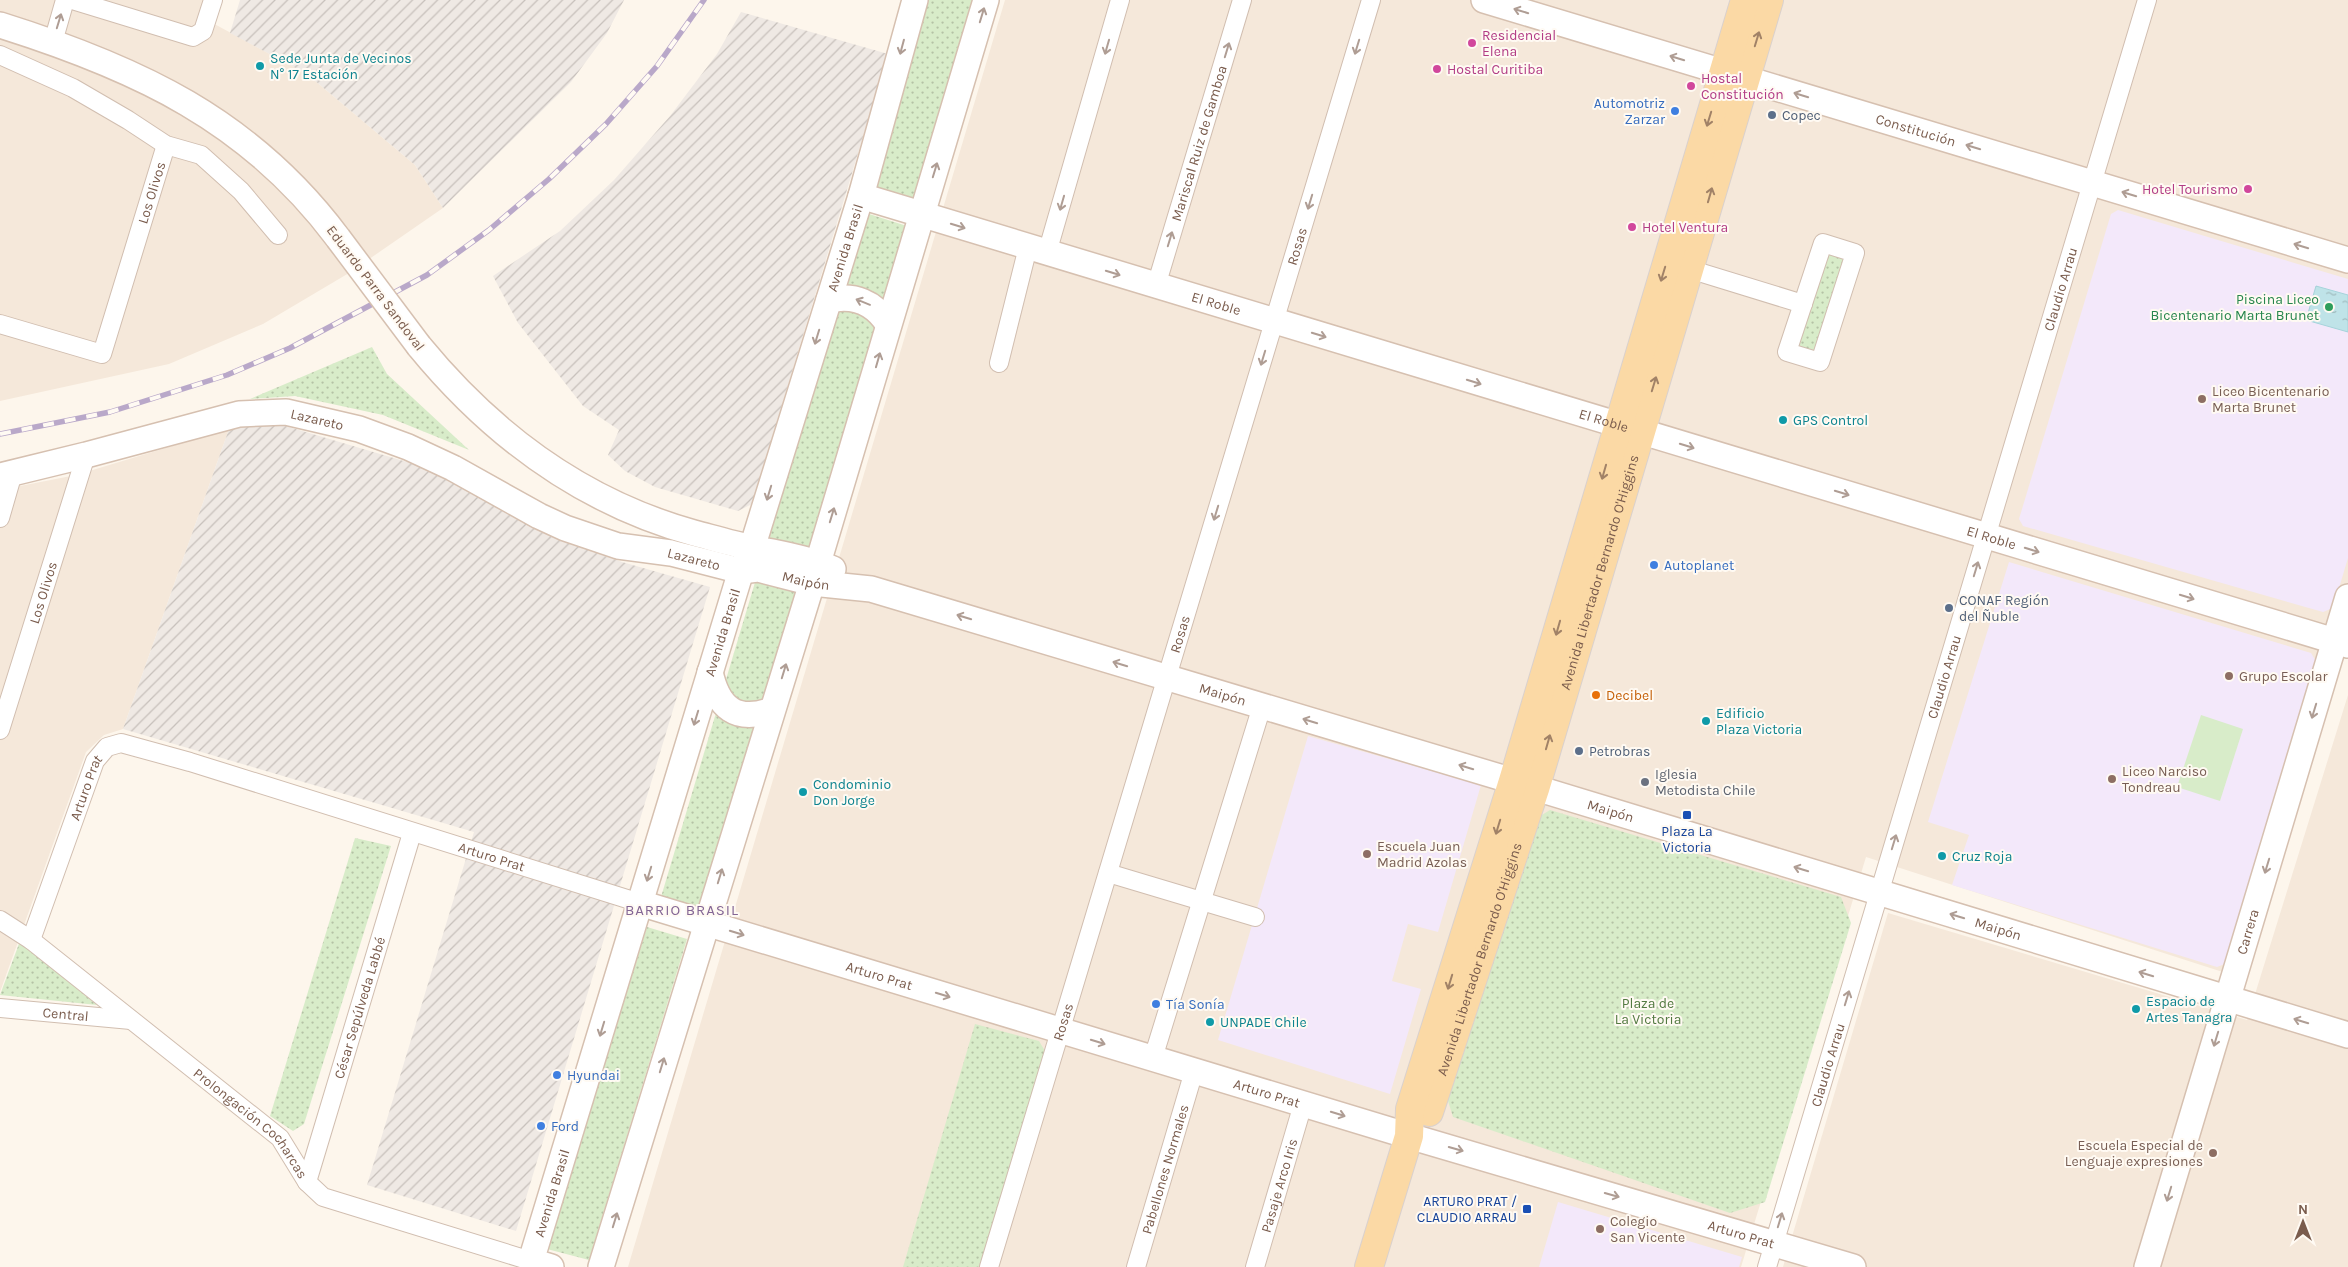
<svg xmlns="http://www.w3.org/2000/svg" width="2348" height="1267" font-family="Karla,sans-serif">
<defs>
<pattern id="industrial-furrows" width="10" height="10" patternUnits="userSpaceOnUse" patternTransform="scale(1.25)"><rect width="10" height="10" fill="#efe9e4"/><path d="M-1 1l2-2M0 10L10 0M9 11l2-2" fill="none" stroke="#c7c0bb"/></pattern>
<pattern id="green-dots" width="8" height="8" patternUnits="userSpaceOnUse" patternTransform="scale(1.25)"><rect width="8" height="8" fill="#d8ecc9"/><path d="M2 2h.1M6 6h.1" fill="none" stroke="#b4c2a5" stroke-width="1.8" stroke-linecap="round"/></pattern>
<pattern id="water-ripples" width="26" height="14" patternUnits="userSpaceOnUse" patternTransform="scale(1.25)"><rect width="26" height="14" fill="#bfe3e8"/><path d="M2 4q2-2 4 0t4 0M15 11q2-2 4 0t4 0" fill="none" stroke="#a0bbbe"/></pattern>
</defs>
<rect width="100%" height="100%" fill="#fdf6ec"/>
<!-- residential -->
<g fill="#f5e8da">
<polygon points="0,0 213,0 207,20 307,74 415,165 443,208 349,273 263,324 169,364 0,401"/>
<polygon points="1005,0 2348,0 2348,593 2235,976 1866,857 1741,1267 628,1267"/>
<polygon points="229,429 123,729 104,735 86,752 0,992 0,490 76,475"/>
<polygon points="2348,695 2348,1267 1783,1267 1888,913 2247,1020"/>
</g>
<!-- industrial -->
<g fill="url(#industrial-furrows)">
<polygon points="240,0 624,0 607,33 571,82 443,208 415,165 307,74 230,33"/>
<polygon points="741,12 888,54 752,504 738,511 655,487 625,471 608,455 619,430 583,406 518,323 493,276 560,231 614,180 670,116 717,54"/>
<polygon points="272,422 424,467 559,540 622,562 710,587 516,1231 367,1185 474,832 123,729 229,429"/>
</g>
<!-- education -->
<g fill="#f3e8fa">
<polygon points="2118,210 2348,279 2348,558 2333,608 2323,612 2023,526 2019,519 2111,214"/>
<polygon points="2009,562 2311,653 2317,663 2227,963 2217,967 1952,885 1969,835 1928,822"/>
<polygon points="1308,736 1481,785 1438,932 1408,924 1392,981 1421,989 1390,1094 1218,1040"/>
<polygon points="1558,1202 1742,1257 1739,1267 1539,1267"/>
</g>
<!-- green -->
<g fill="url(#green-dots)">
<polygon points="926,0 977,0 916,206 872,193"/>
<polygon points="866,213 910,227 814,549 768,537"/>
<polygon points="1825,246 1851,254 1818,358 1792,349"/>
<polygon points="372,347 387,374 469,450 383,415 295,396 250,399"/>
<polygon points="756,579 802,592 707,911 661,897"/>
<polygon points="1550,810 1841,897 1851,923 1765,1202 1730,1213 1453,1117 1444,1088 1529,823"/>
<polygon points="355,838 391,846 304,1124 293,1131 270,1116"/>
<polygon points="647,927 687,939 589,1260 547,1249"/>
<polygon points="20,941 97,1005 0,995"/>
<polygon points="975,1024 1039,1041 1045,1051 980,1267 903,1267"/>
</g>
<!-- pitch -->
<polygon fill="#d8ecc9" points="2201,715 2243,729 2220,801 2177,787"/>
<!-- water -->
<polygon fill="url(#water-ripples)" stroke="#a5d3da" points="2316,286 2348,295 2348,332 2306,320"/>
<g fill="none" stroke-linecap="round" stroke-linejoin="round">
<defs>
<g id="street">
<polyline points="72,0 193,37 203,31 213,0"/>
<polyline points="53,42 65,0"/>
<polyline points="0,55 73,88 128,120 166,145 201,155 241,191 278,235"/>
<polygon points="1823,243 1855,253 1820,362 1787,352"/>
<polyline points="1047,253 1120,0"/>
<polyline points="1689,269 1803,304"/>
<path id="s1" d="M1156,286l86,-286"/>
<path id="s2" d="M0,324l102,30 64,-209"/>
<polyline points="999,363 1028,247"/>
<polyline points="0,518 13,473"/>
<path id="s3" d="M0,730l86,-275"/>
<polyline points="1108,873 1255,917"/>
<path id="s4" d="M0,920l31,20 249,198 27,44 16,15 208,64 -2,6"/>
<path id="s5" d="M31,940l64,-179 12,-14 14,-4 69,19 450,141"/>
<path id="s6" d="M0,1008l131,12"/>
<polyline points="1153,1058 1262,706"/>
<path id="s7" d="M307,1182l105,-349"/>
<path id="s8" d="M989,1267l382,-1267"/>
<path id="s9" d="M1136,1267l58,-196"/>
<path id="s10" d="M1255,1267l48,-163"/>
<path id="s11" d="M1767,1267l380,-1267"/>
</g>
<g id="secondary">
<path id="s12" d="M1484,0l864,260"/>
<path d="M0,25c137,43 250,95 338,213"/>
<path id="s13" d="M861,196l1487,449"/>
<path d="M829,300c25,-6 45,2 59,24"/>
<path d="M419,346c73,89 163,156 275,187 19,5 39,11 59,15 27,6 55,10 80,21"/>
<path id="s14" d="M0,476l86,-21 153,-41 47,-2 73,17 49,18 45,21 86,48 26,12 53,18 53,7 70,18 17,-2 54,14 59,6 642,192 835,254"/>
<path d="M710,672c8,36 26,51 62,38"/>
<path id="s15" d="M640,903l769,233 444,131"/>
<path id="s16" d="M551,1267l-20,-6 210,-690 11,-23 109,-352 54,-196"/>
<polyline points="601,1267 812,583 986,0"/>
<path id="s17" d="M2147,1267l201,-670"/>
</g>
<g id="primary">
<path id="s18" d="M1429,1112l106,-323 234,-789"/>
<polyline points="1369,1267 1409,1136 1410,1109 1513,781 1745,0"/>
</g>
</defs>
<!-- street casing -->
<use href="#street" stroke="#d1beb0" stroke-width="20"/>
<!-- secondary casing -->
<use href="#secondary" stroke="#d6c0b0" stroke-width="28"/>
<!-- primary casing -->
<use href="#primary" stroke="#dad1cd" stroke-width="30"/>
<!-- street -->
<use href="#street" stroke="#fff" stroke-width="18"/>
<!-- secondary -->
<use href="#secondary" stroke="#fff" stroke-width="25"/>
<!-- primary -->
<use href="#primary" stroke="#fbd9a5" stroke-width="28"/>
<defs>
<polyline id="rail" points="0,434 110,412 227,375 290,348 427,275 489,230 549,179 606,124 657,66 704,0"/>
</defs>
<!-- rail casing -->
<use href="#rail" stroke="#b9a8c9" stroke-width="5.5"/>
<!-- rail -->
<use href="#rail" stroke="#fffaf3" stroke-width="4" stroke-dasharray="11" stroke-linecap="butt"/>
<defs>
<polyline id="secondary-bridge" points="338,238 419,346"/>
</defs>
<!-- secondary-bridge casing -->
<use href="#secondary-bridge" stroke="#d6c0b0" stroke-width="28" stroke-linecap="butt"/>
<!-- secondary-bridge -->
<use href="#secondary-bridge" stroke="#fff" stroke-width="25"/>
</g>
<!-- one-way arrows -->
<defs><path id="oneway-shaft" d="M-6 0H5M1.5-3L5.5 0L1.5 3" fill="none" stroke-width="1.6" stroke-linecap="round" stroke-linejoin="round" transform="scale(1.25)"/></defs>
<g stroke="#af9d94">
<use href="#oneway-shaft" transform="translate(1521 11) rotate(-163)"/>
<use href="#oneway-shaft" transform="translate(982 15) rotate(-73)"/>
<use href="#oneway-shaft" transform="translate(59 21) rotate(-73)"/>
<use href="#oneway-shaft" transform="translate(902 47) rotate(105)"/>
<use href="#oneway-shaft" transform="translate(1107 47) rotate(106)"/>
<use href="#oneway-shaft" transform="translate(1357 47) rotate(107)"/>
<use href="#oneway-shaft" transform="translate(1227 50) rotate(-73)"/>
<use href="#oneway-shaft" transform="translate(1677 58) rotate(-163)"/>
<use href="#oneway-shaft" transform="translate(1801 95) rotate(-163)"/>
<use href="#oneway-shaft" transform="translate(1973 147) rotate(-163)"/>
<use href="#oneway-shaft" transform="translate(935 170) rotate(-73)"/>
<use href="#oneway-shaft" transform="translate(2129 194) rotate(-163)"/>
<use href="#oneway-shaft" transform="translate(1310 202) rotate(107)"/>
<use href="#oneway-shaft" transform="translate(1062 203) rotate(106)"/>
<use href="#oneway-shaft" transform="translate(958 226) rotate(17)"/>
<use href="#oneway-shaft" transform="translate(1170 239) rotate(-73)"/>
<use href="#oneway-shaft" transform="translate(2301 246) rotate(-163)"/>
<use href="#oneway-shaft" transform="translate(1113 273) rotate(17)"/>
<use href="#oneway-shaft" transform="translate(863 302) rotate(-158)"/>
<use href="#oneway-shaft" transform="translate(1319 335) rotate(17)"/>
<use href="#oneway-shaft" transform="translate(817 337) rotate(107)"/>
<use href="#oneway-shaft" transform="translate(1263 358) rotate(107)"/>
<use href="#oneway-shaft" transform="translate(878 360) rotate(-74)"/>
<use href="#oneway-shaft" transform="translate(1474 382) rotate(17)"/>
<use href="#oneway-shaft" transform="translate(1687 446) rotate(17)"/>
<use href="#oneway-shaft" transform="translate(769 493) rotate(107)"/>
<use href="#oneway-shaft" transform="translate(1842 493) rotate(17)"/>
<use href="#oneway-shaft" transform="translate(1216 513) rotate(107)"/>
<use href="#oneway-shaft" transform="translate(832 515) rotate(-73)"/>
<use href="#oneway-shaft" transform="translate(2032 550) rotate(17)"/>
<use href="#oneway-shaft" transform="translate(1976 569) rotate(-73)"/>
<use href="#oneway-shaft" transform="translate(2187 597) rotate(17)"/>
<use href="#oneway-shaft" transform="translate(964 617) rotate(-163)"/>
<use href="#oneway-shaft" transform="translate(1120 664) rotate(-163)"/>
<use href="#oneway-shaft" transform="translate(784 671) rotate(-73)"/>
<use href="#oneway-shaft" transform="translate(2314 711) rotate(107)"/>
<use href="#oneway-shaft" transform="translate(696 718) rotate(107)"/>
<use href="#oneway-shaft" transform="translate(1310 721) rotate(-163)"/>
<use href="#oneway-shaft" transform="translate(1466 767) rotate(-163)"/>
<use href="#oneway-shaft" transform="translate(1894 842) rotate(-73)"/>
<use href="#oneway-shaft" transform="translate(2267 866) rotate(107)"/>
<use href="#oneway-shaft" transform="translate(1801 869) rotate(-163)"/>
<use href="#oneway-shaft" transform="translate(649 874) rotate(107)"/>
<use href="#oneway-shaft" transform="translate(720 876) rotate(-73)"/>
<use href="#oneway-shaft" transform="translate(1957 916) rotate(-163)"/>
<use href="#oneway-shaft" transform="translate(737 933) rotate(17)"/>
<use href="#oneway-shaft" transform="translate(2146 974) rotate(-163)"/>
<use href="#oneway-shaft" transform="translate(943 995) rotate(17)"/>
<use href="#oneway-shaft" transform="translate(1847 998) rotate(-73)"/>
<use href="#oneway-shaft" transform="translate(2301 1021) rotate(-163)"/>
<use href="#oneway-shaft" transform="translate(602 1029) rotate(107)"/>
<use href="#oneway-shaft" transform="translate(2216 1039) rotate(107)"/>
<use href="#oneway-shaft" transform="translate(1098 1042) rotate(17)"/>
<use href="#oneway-shaft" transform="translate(662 1065) rotate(-73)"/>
<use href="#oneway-shaft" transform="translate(1338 1114) rotate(17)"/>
<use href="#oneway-shaft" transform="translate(1456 1149) rotate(16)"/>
<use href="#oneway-shaft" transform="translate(2169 1194) rotate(107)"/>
<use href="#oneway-shaft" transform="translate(1612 1195) rotate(16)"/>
<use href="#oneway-shaft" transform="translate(615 1220) rotate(-73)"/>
<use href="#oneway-shaft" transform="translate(1780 1220) rotate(-73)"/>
</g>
<g stroke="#a18267">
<use href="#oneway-shaft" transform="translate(1757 39) rotate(-73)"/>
<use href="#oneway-shaft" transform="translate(1709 119) rotate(107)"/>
<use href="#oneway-shaft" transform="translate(1710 195) rotate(-74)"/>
<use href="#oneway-shaft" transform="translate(1663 274) rotate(107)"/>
<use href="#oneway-shaft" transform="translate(1654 384) rotate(-73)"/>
<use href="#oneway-shaft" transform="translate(1604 472) rotate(106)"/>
<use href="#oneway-shaft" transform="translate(1558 628) rotate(106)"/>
<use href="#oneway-shaft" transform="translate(1548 742) rotate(-74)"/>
<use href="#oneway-shaft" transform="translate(1498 827) rotate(107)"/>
<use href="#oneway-shaft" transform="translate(1450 982) rotate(107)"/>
</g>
<!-- markers -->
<g fill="#d1479c" stroke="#fffaf3" stroke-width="2">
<circle cx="1472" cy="43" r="5"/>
<circle cx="1437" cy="69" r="5"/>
<circle cx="1691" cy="86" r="5"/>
<circle cx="2248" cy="189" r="5"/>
<circle cx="1632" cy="227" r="5"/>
</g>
<g fill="#0f9aa8" stroke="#fffaf3" stroke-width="2">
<circle cx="260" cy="66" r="5"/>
<circle cx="1783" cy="420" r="5"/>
<circle cx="1706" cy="721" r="5"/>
<circle cx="803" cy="792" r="5"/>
<circle cx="1942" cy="856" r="5"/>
<circle cx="2136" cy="1009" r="5"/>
<circle cx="1210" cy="1022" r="5"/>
</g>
<g fill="#3f7fe0" stroke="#fffaf3" stroke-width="2">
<circle cx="1675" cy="111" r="5"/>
<circle cx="1654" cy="565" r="5"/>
<circle cx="1156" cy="1004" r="5"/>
<circle cx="557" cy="1075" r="5"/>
<circle cx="541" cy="1126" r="5"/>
</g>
<g fill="#5c6f8a" stroke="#fffaf3" stroke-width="2">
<circle cx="1772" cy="115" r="5"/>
<circle cx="1949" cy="608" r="5"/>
<circle cx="1579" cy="751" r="5"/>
</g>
<circle fill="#2e9e5b" stroke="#fffaf3" stroke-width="2" cx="2329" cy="307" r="5"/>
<g fill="#8d6e63" stroke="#fffaf3" stroke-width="2">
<circle cx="2202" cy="399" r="5"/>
<circle cx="2229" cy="676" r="5"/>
<circle cx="2112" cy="779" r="5"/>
<circle cx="1367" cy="854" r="5"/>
<circle cx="2213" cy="1153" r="5"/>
<circle cx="1600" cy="1229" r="5"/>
</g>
<circle fill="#e8710a" stroke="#fffaf3" stroke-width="2" cx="1596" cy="695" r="5"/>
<circle fill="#6b7280" stroke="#fffaf3" stroke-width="2" cx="1645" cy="782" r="5"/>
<g fill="#1a4fb4" stroke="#fffaf3" stroke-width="2">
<rect x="1682" y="810" width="10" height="10" rx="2.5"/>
<rect x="1522" y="1204" width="10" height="10" rx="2.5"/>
</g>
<g text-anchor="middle" stroke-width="4" stroke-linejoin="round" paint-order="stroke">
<!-- hotel labels -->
<g font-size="14" fill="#b23c85" stroke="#fffaf3" text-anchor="start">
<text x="1482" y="40">Residencial<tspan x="1482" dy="16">Elena</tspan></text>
<text x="1447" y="74">Hostal Curitiba</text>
<text x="1701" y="83">Hostal<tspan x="1701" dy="16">Constitución</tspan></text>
<text x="2238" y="194" text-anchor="end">Hotel Tourismo</text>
<text x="1642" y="232">Hotel Ventura</text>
</g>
<!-- culture labels -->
<g font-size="14" fill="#0d838f" stroke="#fffaf3" text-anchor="start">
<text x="270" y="63">Sede Junta de Vecinos<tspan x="270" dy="16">N° 17 Estación</tspan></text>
<text x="1793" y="425">GPS Control</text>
<text x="1716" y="718">Edificio<tspan x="1716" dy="16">Plaza Victoria</tspan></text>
<text x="813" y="789">Condominio<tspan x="813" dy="16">Don Jorge</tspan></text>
<text x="1952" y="861">Cruz Roja</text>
<text x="2146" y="1006">Espacio de<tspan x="2146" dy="16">Artes Tanagra</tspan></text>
<text x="1220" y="1027">UNPADE Chile</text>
</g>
<!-- shop labels -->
<g font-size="14" fill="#366cbe" stroke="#fffaf3" text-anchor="start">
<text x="1665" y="108" text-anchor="end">Automotriz<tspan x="1665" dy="16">Zarzar</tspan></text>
<text x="1664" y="570">Autoplanet</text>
<text x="1166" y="1009">Tía Sonía</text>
<text x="567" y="1080">Hyundai</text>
<text x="551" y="1131">Ford</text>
</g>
<!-- service labels -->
<g font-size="14" fill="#4e5e75" stroke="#fffaf3" text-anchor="start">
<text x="1782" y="120">Copec</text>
<text x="1959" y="605">CONAF Región<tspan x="1959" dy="16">del Ñuble</tspan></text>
<text x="1589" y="756">Petrobras</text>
</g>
<!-- street labels -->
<g font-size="14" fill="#7a5c4d" stroke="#fffaf3">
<text dy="5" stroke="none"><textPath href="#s12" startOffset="451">Constitución</textPath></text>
<text dy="5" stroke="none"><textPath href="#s1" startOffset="149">Mariscal Ruiz de Gamboa</textPath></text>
<text dy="5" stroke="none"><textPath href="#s2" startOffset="275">Los Olivos</textPath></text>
<text dy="5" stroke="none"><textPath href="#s8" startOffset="1066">Rosas</textPath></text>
<text dy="5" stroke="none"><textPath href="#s16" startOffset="1082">Avenida Brasil</textPath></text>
<text transform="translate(376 288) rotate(53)" y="5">Eduardo Parra Sandoval</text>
<text dy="5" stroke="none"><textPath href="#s11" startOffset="1021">Claudio Arrau</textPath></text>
<text dy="5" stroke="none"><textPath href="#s13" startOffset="371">El Roble</textPath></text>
<text dy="5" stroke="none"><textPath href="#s14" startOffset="326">Lazareto</textPath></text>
<text dy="5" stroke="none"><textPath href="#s13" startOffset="776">El Roble</textPath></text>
<text dy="5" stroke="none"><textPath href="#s13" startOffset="1181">El Roble</textPath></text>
<text dy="5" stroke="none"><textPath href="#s14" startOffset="731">Lazareto</textPath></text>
<text dy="5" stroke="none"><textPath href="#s18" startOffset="566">Avenida Libertador Bernardo O'Higgins</textPath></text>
<text dy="5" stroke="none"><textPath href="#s14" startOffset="846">Maipón</textPath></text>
<text dy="5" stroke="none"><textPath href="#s3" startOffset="144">Los Olivos</textPath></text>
<text dy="5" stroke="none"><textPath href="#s16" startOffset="678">Avenida Brasil</textPath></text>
<text dy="5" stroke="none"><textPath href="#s8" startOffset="661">Rosas</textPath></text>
<text dy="5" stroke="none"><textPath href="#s11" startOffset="616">Claudio Arrau</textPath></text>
<text dy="5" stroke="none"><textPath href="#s14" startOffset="1279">Maipón</textPath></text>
<text dy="5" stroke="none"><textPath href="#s5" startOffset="162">Arturo Prat</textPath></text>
<text dy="5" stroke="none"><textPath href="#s14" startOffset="1684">Maipón</textPath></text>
<text dy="5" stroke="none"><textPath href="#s5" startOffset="611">Arturo Prat</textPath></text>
<text dy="5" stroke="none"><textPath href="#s14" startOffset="2089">Maipón</textPath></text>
<text dy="5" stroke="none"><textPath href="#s17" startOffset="350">Carrera</textPath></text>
<text dy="5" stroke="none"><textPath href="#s18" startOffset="161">Avenida Libertador Bernardo O'Higgins</textPath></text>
<text dy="5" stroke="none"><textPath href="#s15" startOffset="250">Arturo Prat</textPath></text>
<text dy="5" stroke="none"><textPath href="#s7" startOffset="182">César Sepúlveda Labbé</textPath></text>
<text dy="5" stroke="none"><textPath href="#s6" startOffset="66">Central</textPath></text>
<text dy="5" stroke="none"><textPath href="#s8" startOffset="256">Rosas</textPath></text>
<text dy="5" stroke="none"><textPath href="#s11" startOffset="211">Claudio Arrau</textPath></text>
<text dy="5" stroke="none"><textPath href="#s15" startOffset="655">Arturo Prat</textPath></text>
<text dy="5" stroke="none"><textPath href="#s4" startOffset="324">Prolongación Cocharcas</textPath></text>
<text dy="5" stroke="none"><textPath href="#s9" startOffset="102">Pabellones Normales</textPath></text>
<text dy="5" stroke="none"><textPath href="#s10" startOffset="85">Pasaje Arco Iris</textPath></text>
<text dy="5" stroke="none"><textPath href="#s16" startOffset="92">Avenida Brasil</textPath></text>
<text dy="5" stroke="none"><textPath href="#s15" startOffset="1150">Arturo Prat</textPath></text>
</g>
<!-- leisure labels -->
<g font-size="14" fill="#27864d" stroke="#fffaf3" text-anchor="end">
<text x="2319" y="304">Piscina Liceo<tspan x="2319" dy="16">Bicentenario Marta Brunet</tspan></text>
</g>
<!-- education labels -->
<g font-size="14" fill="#785e54" stroke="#fffaf3" text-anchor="start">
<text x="2212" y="396">Liceo Bicentenario<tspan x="2212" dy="16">Marta Brunet</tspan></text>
<text x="2239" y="681">Grupo Escolar</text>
<text x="2122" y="776">Liceo Narciso<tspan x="2122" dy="16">Tondreau</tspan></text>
<text x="1377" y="851">Escuela Juan<tspan x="1377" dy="16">Madrid Azolas</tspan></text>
<text x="2203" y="1150" text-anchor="end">Escuela Especial de<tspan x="2203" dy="16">Lenguaje expresiones</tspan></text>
<text x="1610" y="1226">Colegio<tspan x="1610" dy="16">San Vicente</tspan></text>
</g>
<!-- food labels -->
<g font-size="14" fill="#c56008" stroke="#fffaf3" text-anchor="start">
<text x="1606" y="700">Decibel</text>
</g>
<!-- worship labels -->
<g font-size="14" fill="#5b616d" stroke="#fffaf3" text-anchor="start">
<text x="1655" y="779">Iglesia<tspan x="1655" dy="16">Metodista Chile</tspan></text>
</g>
<!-- transit labels -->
<g font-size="14" fill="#164399" stroke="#fffaf3">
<text x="1687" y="836">Plaza La<tspan x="1687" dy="16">Victoria</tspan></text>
<text x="1517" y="1206" text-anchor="end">ARTURO PRAT /<tspan x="1517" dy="16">CLAUDIO ARRAU</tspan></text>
</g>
<!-- park labels -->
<g font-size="14" fill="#537a41" stroke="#fffaf3">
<text x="1648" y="1008">Plaza de<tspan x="1648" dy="16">La Victoria</tspan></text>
</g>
<!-- neighbourhood labels -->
<g font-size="15" letter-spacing="1" fill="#846695" stroke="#fffaf3">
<text x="682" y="915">BARRIO BRASIL</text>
</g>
</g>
<!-- north arrow -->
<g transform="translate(2303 1222)" stroke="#fffaf3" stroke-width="4" paint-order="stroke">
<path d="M0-4L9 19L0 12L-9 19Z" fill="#7a5c4d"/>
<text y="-8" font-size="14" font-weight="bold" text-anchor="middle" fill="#7a5c4d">N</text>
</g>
</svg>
